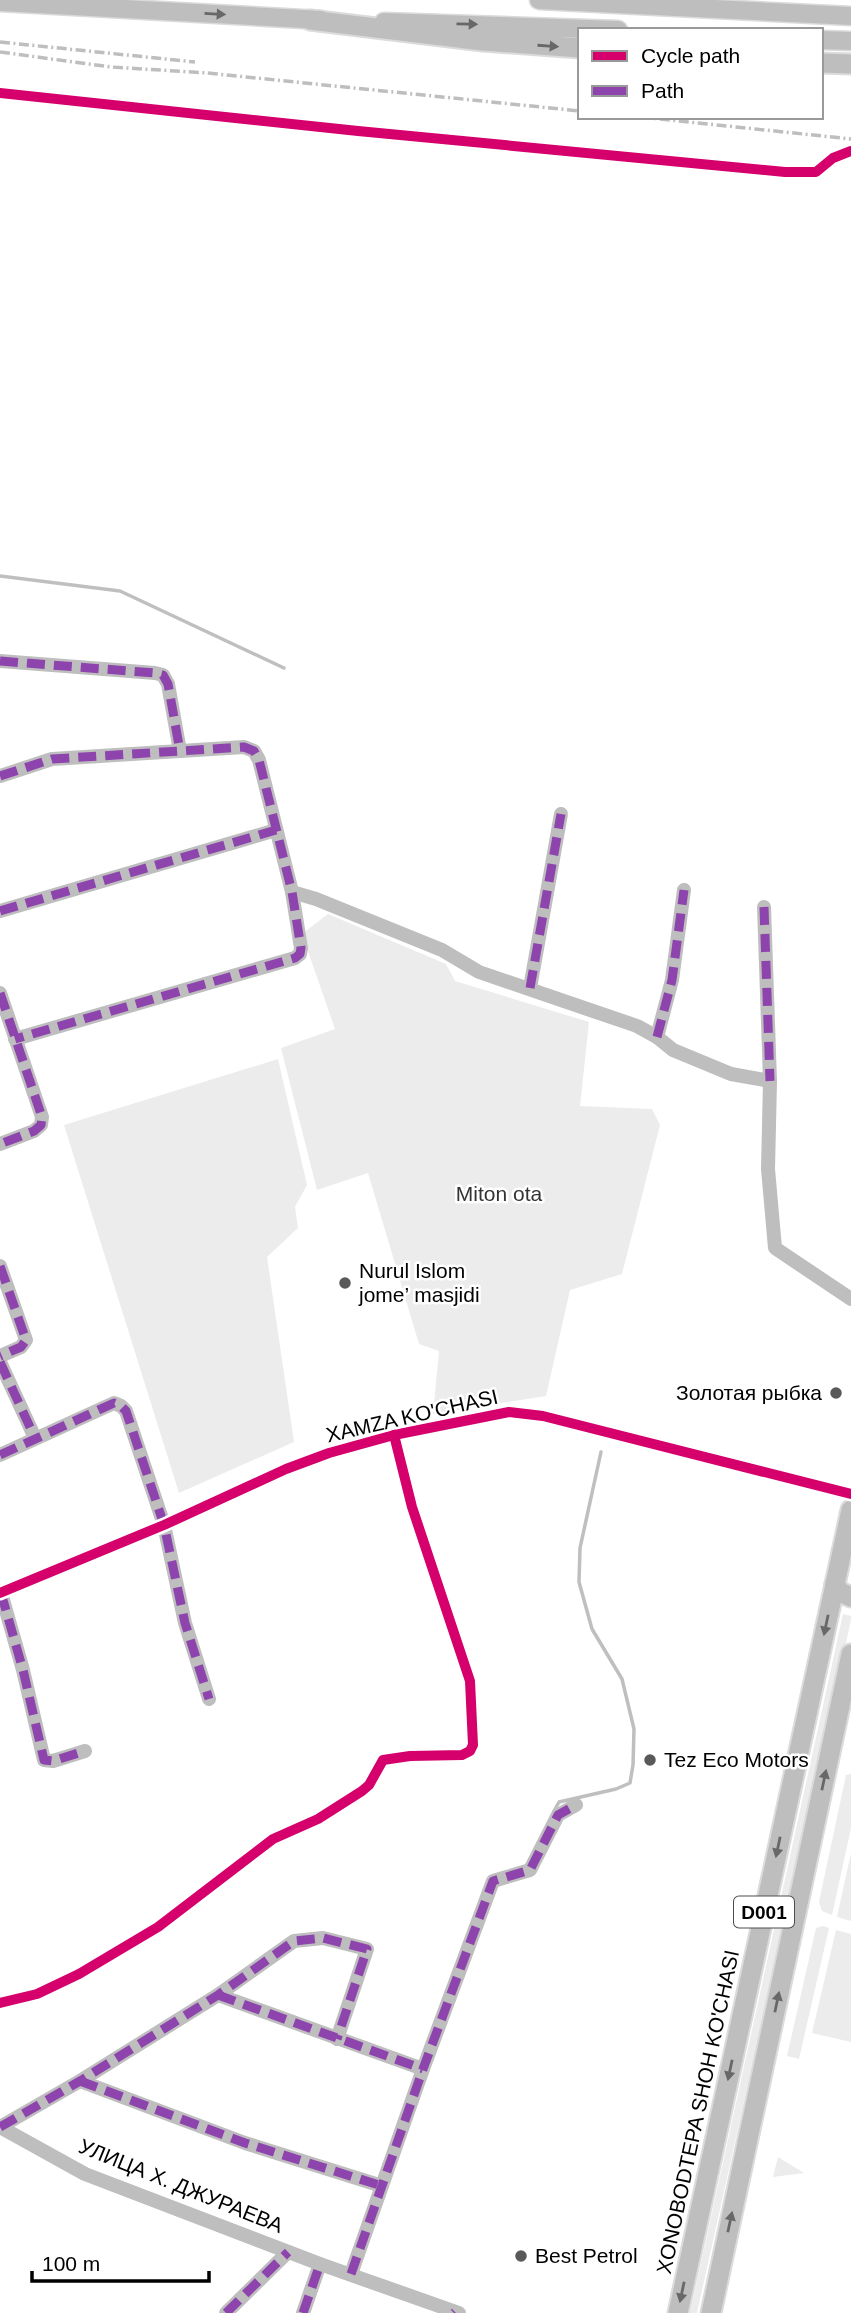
<svg xmlns="http://www.w3.org/2000/svg" width="851" height="2313" font-family="Arial,sans-serif">
<rect width="100%" height="100%" fill="#fff"/>
<!-- green -->
<g fill="#ececec">
<polygon points="328,914 446,964 455,981 589,1022 580,1106 652,1109 660,1125 622,1274 570,1290 546,1396 433,1414 439,1351 419,1344 368,1173 317,1190 281,1048 335,1029 302,934"/>
<polygon points="278,1059 307,1185 295,1207 298,1228 267,1257 294,1442 179,1493 64,1125"/>
<polygon points="843,1614 851,1616 851,1620 697,2313 690,2313"/>
<polygon points="851,1774 851,1828 832,1915 822,1911 819,1902 846,1775"/>
<polygon points="851,1853 851,1921 837,1917"/>
<polygon points="823,1926 829,1928 799,2059 787,2056 816,1928"/>
<polygon points="836,1930 851,1934 851,2042 812,2033"/>
<polygon points="778,2157 804,2173 773,2177"/>
</g>
<g fill="none" stroke-linecap="round" stroke-linejoin="round">
<!-- stream -->
<g stroke="#bfbfbf" stroke-width="3.5">
<polyline points="0,576 120,591 284,668"/>
<polyline points="554,1811 559,1802 616,1789 630,1783 633,1765 634,1729 622,1679 592,1629 579,1582 580,1548 601,1452"/>
</g>
<defs>
<g id="major">
<polyline points="539,0 851,16"/>
<polyline points="0,2 321,20"/>
<polyline points="384,22 618,30"/>
<polyline points="821,40 851,41"/>
</g>
<g id="highway">
<polyline points="310,20 483,41 580,48"/>
<polyline points="821,63 851,64"/>
<polyline points="835,1584 840,1592 851,1597"/>
<polyline points="678,2313 851,1510"/>
<polyline points="711,2313 851,1654"/>
</g>
</defs>
<!-- major casing -->
<use href="#major" stroke="#dbdbdb" stroke-width="21"/>
<!-- highway casing -->
<use href="#highway" stroke="#dbdbdb" stroke-width="23"/>
<!-- minor -->
<g stroke="#bebebe" stroke-width="14">
<polyline points="0,93 358,131 785,172 816,172 833,158 851,151"/>
<polyline points="0,661 155,673 163,675 168,684 180,751"/>
<polyline points="0,776 52,759 244,747 254,751 259,760 292,892 301,948 300,954 295,958 15,1039"/>
<polyline points="292,892 316,899 442,950 479,972 637,1026 657,1037 673,1050 731,1074 770,1081"/>
<polyline points="764,907 770,1081 768,1169 775,1248 851,1299"/>
<polyline points="0,911 276,830"/>
<polyline points="530,988 561,814"/>
<polyline points="0,993 42,1117 41,1125 34,1131 0,1144"/>
<polyline points="657,1037 672,980 684,890"/>
<polyline points="0,1266 26,1340 21,1347 0,1356"/>
<polyline points="0,1362 35,1438"/>
<polyline points="0,1455 114,1403 121,1406 126,1411 164,1525 185,1623 209,1699"/>
<polyline points="0,1593 164,1525 286,1469 329,1453 394,1435 509,1412 543,1416 851,1494"/>
<polyline points="1,1593 23,1670 44,1760 53,1761 85,1751"/>
<polyline points="218,1995 423,2069"/>
<polyline points="0,2003 37,1994 79,1974 158,1927 273,1839 318,1819 362,1791 369,1785 383,1760 410,1756 462,1755 470,1751 473,1745 470,1681 412,1507 394,1435"/>
<polyline points="80,2081 245,2143 382,2186"/>
<polyline points="0,2127 80,2081 218,1995 294,1941 323,1938 367,1949 337,2039"/>
<polyline points="0,2127 85,2174 320,2264 459,2313"/>
<polyline points="351,2274 423,2069 493,1881 530,1870 558,1815 576,1805"/>
<polyline points="226,2313 288,2252"/>
<polyline points="303,2313 320,2264"/>
</g>
<!-- major -->
<use href="#major" stroke="#bebebe" stroke-width="18"/>
<!-- highway -->
<use href="#highway" stroke="#bebebe" stroke-width="19"/>
<!-- rail -->
<g stroke="#bebebe" stroke-width="3.5" stroke-dasharray="10 3.5 2 3.5" stroke-linecap="butt">
<polyline points="0,42 195,62"/>
<polyline points="0,52 111,67 207,73 580,111"/>
<polyline points="641,117 851,139"/>
</g>
<!-- quiet -->
<g stroke="#8e44ad" stroke-width="9" stroke-dasharray="18 9" stroke-linecap="butt">
<polyline points="0,661 155,673 163,675 168,684 180,751"/>
<polyline points="0,776 52,759 244,747 254,751 259,760 292,892 301,948 300,954 295,958 15,1039"/>
<polyline points="764,907 770,1081"/>
<polyline points="0,911 276,830"/>
<polyline points="530,988 561,814"/>
<polyline points="0,993 42,1117 41,1125 34,1131 0,1144"/>
<polyline points="657,1037 672,980 684,890"/>
<polyline points="0,1266 26,1340 21,1347 0,1356"/>
<polyline points="0,1362 35,1438"/>
<polyline points="0,1455 114,1403 121,1406 126,1411 164,1525 185,1623 209,1699"/>
<polyline points="1,1593 23,1670 44,1760 53,1761 85,1751"/>
<polyline points="218,1995 423,2069"/>
<polyline points="80,2081 245,2143 382,2186"/>
<polyline points="0,2127 80,2081 218,1995 294,1941 323,1938 367,1949 337,2039"/>
<polyline points="351,2274 423,2069 493,1881 530,1870 558,1815 576,1805"/>
<polyline points="226,2313 288,2252"/>
<polyline points="303,2313 320,2264"/>
<polyline points="454,2313 455,2312"/>
</g>
<defs>
<g id="cycleway">
<polyline points="0,93 358,131 785,172 816,172 833,158 851,151"/>
<polyline points="0,1593 164,1525 286,1469 329,1453 394,1435 509,1412 543,1416 851,1494"/>
<polyline points="0,2003 37,1994 79,1974 158,1927 273,1839 318,1819 362,1791 369,1785 383,1760 410,1756 462,1755 470,1751 473,1745 470,1681 412,1507 394,1435"/>
</g>
</defs>
<!-- cycleway casing -->
<use href="#cycleway" stroke="#fff" stroke-width="15"/>
<!-- cycleway -->
<use href="#cycleway" stroke="#d6006c" stroke-width="10"/>
</g>
<!-- one-way arrows -->
<defs><path id="oneway-solid" d="M-6-.8H1V-3.2L6.5 0L1 3.2V.8H-6Z" transform="scale(1.75)"/></defs>
<g fill="#686868">
<use href="#oneway-solid" transform="translate(215 14) rotate(3)"/>
<use href="#oneway-solid" transform="translate(467 24) rotate(1)"/>
<use href="#oneway-solid" transform="translate(548 46) rotate(4)"/>
<use href="#oneway-solid" transform="translate(826 1625) rotate(102)"/>
<use href="#oneway-solid" transform="translate(824 1780) rotate(-78)"/>
<use href="#oneway-solid" transform="translate(778 1847) rotate(102)"/>
<use href="#oneway-solid" transform="translate(777 2002) rotate(-78)"/>
<use href="#oneway-solid" transform="translate(730 2070) rotate(102)"/>
<use href="#oneway-solid" transform="translate(730 2222) rotate(-78)"/>
<use href="#oneway-solid" transform="translate(682 2292) rotate(102)"/>
</g>
<!-- markers -->
<g fill="#595959" stroke="#fff" stroke-width="2.5">
<circle cx="345" cy="1283" r="7"/>
<circle cx="836" cy="1393" r="7"/>
<circle cx="650" cy="1760" r="7"/>
<circle cx="521" cy="2256" r="7"/>
</g>
<g text-anchor="middle" stroke-width="5" stroke-linejoin="round" paint-order="stroke">
<!-- shield labels -->
<rect fill="#fff" stroke="#4c4c4c" stroke-width="2" x="734" y="1896.5" width="60" height="31" rx="5"/>
<g font-size="19" font-weight="bold" fill="#000">
<text x="764" y="1919">D001</text>
</g>
<!-- park labels -->
<g font-size="21" fill="#333" stroke="#fff">
<text x="499" y="1201">Miton ota</text>
</g>
<!-- poi labels -->
<g font-size="21" fill="#000" stroke="#fff" text-anchor="start">
<text x="359" y="1278">Nurul Islom<tspan x="359" dy="24">jome’ masjidi</tspan></text>
<text x="822" y="1400" text-anchor="end">Золотая рыбка</text>
<text x="664" y="1767">Tez Eco Motors</text>
<text x="535" y="2263">Best Petrol</text>
</g>
<!-- street labels -->
<g font-size="21" fill="#000" stroke="#fff">
<text transform="translate(412 1416) rotate(-13)" y="7">XAMZA KO'CHASI</text>
<text transform="translate(698 2112) rotate(-78)" y="7">XONOBODTEPA SHOH KO'CHASI</text>
<text transform="translate(181 2186) rotate(22)" y="7">УЛИЦА Х. ДЖУРАЕВА</text>
</g>
</g>
<!-- legend -->
<rect x="578" y="28" width="245" height="91" fill="#ffffff" stroke="#999999" stroke-width="2"/>
<rect x="592" y="51" width="35" height="10" fill="#d6006c" stroke="#999999" stroke-width="2"/>
<text x="641" y="63" font-size="21" fill="#000000">Cycle path</text>
<rect x="592" y="86" width="35" height="10" fill="#8e44ad" stroke="#999999" stroke-width="2"/>
<text x="641" y="98" font-size="21" fill="#000000">Path</text>
<!-- scale -->
<path d="M32 2271v10h177v-10" fill="none" stroke="#000000" stroke-width="3.5"/>
<text x="42" y="2271" font-size="21" fill="#000000" stroke="#ffffff" stroke-width="5" paint-order="stroke">100 m</text>
</svg>
